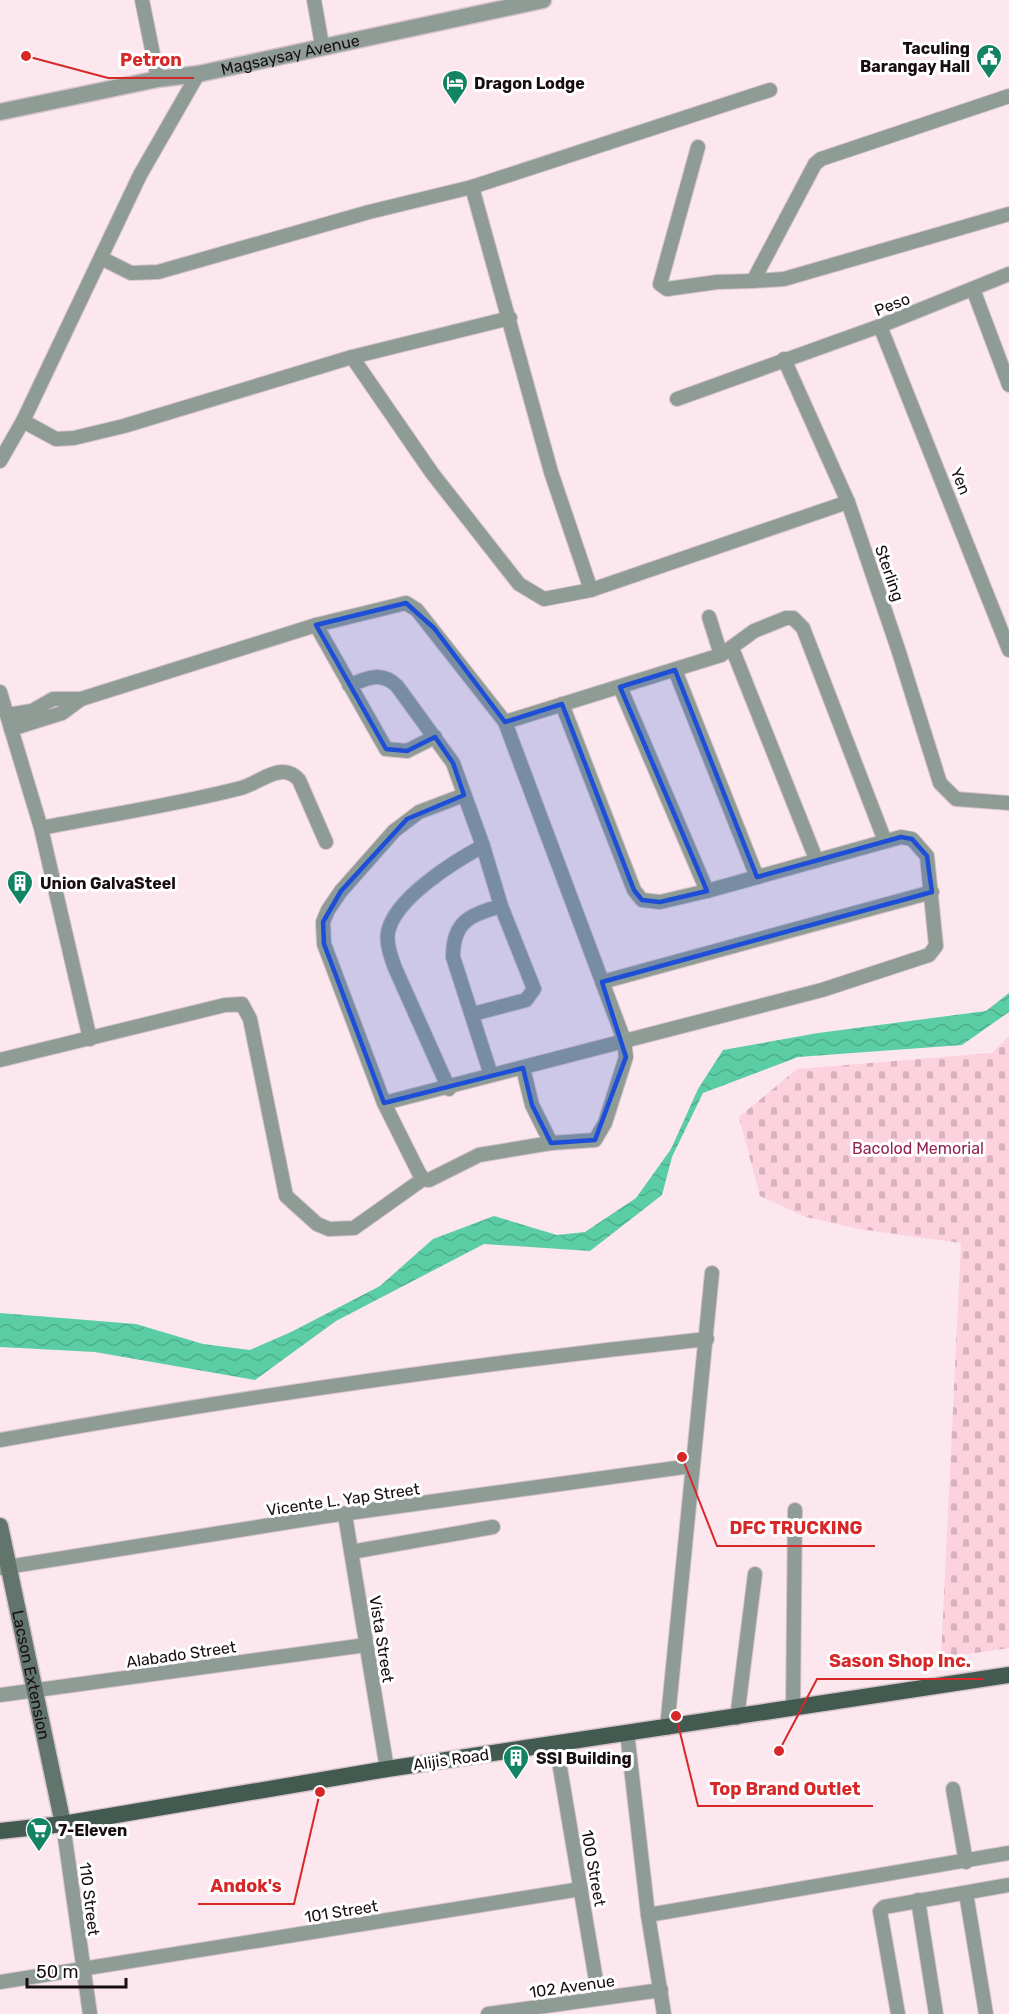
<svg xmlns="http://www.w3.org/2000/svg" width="1009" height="2014" font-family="Rubik,sans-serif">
<defs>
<pattern id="cemetery-stones" width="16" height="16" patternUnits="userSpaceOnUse" patternTransform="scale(1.5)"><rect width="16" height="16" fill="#fcd2de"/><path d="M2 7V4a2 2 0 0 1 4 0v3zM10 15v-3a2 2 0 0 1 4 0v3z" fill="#d7b3bd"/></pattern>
<pattern id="water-waves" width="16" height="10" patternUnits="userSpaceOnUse" patternTransform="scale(1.5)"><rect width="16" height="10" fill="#5bcda4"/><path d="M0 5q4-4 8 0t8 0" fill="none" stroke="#4eaf8c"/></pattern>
</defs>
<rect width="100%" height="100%" fill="#fbe7ed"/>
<!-- cemetery -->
<polygon fill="url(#cemetery-stones)" points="1009,1036 1009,1648 941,1658 961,1243 859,1229 806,1217 760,1196 739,1117 797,1069 992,1053"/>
<!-- water -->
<polygon fill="url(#water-waves)" points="1009,993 1009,1012 962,1045 798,1057 703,1093 672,1157 662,1195 590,1251 484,1244 336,1321 255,1380 95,1352 0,1347 0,1313 136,1324 203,1344 250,1350 291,1332 380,1286 433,1239 494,1216 557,1235 585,1232 636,1198 671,1149 698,1089 723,1050 818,1033 986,1011"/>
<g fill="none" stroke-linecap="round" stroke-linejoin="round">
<defs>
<g id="minor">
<polyline points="142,0 158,79"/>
<polyline points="314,0 322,45"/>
<polyline points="1009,96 821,159 815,164 753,281 784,279 1009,214"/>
<polyline points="698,147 660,284 667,289 717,282 753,281"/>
<polyline points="472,187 551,472 591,590"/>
<polyline points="101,258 131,273 158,272 369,212 472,187 770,90"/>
<polyline points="973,289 1009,385"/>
<polyline points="880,326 1009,650"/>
<polyline points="352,357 510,318"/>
<polyline points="784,359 848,502 898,649 940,783 956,799 1009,803"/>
<polyline points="677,399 880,326 1009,274"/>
<polyline points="23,421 56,439 74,438 124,426 352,357 432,473 519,584 544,599 591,590 848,502"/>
<polyline points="0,461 23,421 140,175 198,74"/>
<polyline points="709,617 721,655"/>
<polyline points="316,625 386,749 407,751 435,737"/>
<polyline points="732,648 816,859"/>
<polyline points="675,670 757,877"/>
<path d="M349,685c20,-7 32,-14 48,1l56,77 30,83 18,60 33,83 -8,11 -53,14"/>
<polyline points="620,687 707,891"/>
<polyline points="0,692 41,828 90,1039"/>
<polyline points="7,715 32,711 53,699 81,699"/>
<polyline points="505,722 721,655 754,631 786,618 793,618 803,628 885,841"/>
<polyline points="11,729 62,713 81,699 316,625 406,603 417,610 505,722 624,1040 626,1057 605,1123 595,1140 551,1143 479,1155 429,1180 423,1179 419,1173 384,1103 324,944 323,922 328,910 341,891 394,831 419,812 464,795"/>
<path d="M41,828c66,-13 134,-23 200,-40 19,-5 41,-28 58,-8l27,62"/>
<polyline points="602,982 932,892"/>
<polyline points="0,1060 225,1005 242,1004 250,1019 286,1196 317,1224 329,1229 354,1228 423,1179"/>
<polyline points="523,1068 532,1105 551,1143"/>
<path d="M491,1075l-38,-118c0,-36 17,-42 48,-51"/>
<path d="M449,1089l-54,-121c-4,-11 -9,-24 -7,-36 7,-34 67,-71 95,-86"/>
<polyline points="384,1103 822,990 929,955 936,946 927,856 912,839 901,837 707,891 660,902 642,900 634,890 562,704"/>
<path d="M0,1440c235,-42 469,-76 707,-101"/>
<polyline points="345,1515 387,1769"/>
<polyline points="351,1552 493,1527"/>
<polyline points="0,1568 327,1516 691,1466"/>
<polyline points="0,1695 366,1645"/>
<polyline points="793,1708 795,1510"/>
<polyline points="737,1718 755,1574"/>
<polyline points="667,1728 712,1273"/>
<polyline points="627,1732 648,1915 664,2014"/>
<polyline points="556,1744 599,1998"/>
<polyline points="953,1789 966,1862"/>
<polyline points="63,1824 90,2014"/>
<polyline points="966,1893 986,2014"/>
<polyline points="918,1900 936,2014"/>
<polyline points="648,1915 1009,1853"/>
<polyline points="0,1982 581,1889"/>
<polyline points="488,2014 661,1990"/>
<polyline points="898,2014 880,1911 884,1907 1009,1885"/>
</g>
<g id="tertiary">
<path id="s1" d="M0,112l158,-33 40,-5 345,-74"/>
</g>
<g id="secondary">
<path id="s2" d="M0,1526l63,298"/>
</g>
<polyline id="primary" points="0,1831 63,1824 387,1769 1009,1675"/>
</defs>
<!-- minor casing -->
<use href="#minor" stroke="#d7c4ca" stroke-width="16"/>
<!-- tertiary casing -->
<use href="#tertiary" stroke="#d7c4ca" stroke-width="19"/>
<!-- secondary casing -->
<use href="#secondary" stroke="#d7c4ca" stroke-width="19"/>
<!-- primary casing -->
<use href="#primary" stroke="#d7c4ca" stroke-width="19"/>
<!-- minor -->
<use href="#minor" stroke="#8f9c96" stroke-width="14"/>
<!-- tertiary -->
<use href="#tertiary" stroke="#8f9c96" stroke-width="16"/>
<!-- secondary -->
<use href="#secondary" stroke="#62756d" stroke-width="16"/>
<!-- primary -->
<use href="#primary" stroke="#425a50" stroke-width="16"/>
</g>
<!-- marked area -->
<path fill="#1d4ed8" fill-opacity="0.2" stroke="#1d4ed8" stroke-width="4.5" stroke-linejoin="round" d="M406,603l28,25 71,94 57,-18 72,186 8,10 18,2 47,-11 -87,-204 55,-17 82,207 144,-40 11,2 15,17 5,36 -330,90 24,75 -31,83 -44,3 -19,-38 -9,-37 -139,35 -60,-159 -1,-22 18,-31 66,-72 57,-24 -11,-32 -18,-26 -28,14 -21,-2 -70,-124z"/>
<!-- icons -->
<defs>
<symbol id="civic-pin" viewBox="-11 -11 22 30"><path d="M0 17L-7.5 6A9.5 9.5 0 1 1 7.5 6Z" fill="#128463" stroke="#fff"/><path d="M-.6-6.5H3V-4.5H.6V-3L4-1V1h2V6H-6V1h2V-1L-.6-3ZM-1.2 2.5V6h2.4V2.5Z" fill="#fff"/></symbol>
<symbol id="hotel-pin" viewBox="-11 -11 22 30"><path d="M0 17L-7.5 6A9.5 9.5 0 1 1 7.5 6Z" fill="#128463" stroke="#fff"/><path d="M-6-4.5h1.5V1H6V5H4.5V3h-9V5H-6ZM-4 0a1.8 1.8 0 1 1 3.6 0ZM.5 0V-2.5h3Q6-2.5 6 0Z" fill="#fff"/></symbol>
<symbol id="building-pin" viewBox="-11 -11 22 30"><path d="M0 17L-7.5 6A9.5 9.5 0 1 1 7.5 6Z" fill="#128463" stroke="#fff"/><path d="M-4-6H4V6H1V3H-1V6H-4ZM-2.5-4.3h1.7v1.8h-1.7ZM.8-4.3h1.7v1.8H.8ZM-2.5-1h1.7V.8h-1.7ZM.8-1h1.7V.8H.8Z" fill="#fff"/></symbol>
<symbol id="supermarket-pin" viewBox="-11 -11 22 30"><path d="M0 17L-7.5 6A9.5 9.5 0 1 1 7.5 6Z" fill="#128463" stroke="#fff"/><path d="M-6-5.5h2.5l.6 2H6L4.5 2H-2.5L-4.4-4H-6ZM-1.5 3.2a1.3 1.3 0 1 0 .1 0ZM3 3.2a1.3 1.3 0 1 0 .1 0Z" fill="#fff"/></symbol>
</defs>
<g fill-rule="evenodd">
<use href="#civic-pin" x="974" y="42" width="30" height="40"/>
<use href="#hotel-pin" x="440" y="68" width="30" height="40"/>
<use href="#building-pin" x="5" y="868" width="30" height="40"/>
<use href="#building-pin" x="501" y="1743" width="30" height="40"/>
<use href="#supermarket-pin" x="24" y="1815" width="30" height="40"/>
</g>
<g text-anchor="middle" stroke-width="6" stroke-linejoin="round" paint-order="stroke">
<!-- poi labels -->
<g font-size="16" font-weight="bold" fill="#180e11" stroke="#fff" text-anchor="start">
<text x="970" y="54" text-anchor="end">Taculing<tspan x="970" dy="18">Barangay Hall</tspan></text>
<text x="474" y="89">Dragon Lodge</text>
<text x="40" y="889">Union GalvaSteel</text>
<text x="536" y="1764">SSI Building</text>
<text x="58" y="1836">7-Eleven</text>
</g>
<!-- street labels -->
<g font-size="16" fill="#180e11" stroke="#fff">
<text dy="6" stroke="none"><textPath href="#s1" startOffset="296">Magsaysay Avenue</textPath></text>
<text transform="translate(892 304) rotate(-22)" y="6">Peso</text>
<text transform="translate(961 481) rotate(68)" y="6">Yen</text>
<text transform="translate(890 573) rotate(71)" y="6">Sterling</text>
<text transform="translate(343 1499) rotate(-8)" y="6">Vicente L. Yap Street</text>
<text transform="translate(382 1639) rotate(81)" y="6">Vista Street</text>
<text transform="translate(181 1654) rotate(-8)" y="6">Alabado Street</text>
<text dy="6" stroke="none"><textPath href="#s2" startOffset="152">Lacson Extension</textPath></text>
<text transform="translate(451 1759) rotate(-8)" y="6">Alijis Road</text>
<text transform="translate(594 1868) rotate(80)" y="6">100 Street</text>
<text transform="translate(90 1899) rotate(83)" y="6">110 Street</text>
<text transform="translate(341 1911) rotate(-9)" y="6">101 Street</text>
<text transform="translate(572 1986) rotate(-8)" y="6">102 Avenue</text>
</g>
<!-- park labels -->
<g font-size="16" fill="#922453" stroke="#fff">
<text x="918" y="1154">Bacolod Memorial</text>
</g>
</g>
<!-- callouts -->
<path fill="none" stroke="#d62828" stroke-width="2" d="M26 56L108 78H194M682 1457L717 1546H875M779 1751L817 1679H983M676 1716L698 1806H873M320 1792L294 1904H198"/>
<g fill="#d62828" stroke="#fff" stroke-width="2">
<circle cx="26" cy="56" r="6"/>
<circle cx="682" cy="1457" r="6"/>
<circle cx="779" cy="1751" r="6"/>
<circle cx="676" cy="1716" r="6"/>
<circle cx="320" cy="1792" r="6"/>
</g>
<g font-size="18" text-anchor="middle" font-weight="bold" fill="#d62828" stroke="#fff" stroke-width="6" stroke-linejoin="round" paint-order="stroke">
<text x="151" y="66">Petron</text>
<text x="796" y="1534">DFC TRUCKING</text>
<text x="900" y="1667">Sason Shop Inc.</text>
<text x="785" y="1795">Top Brand Outlet</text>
<text x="246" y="1892">Andok's</text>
</g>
<!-- scale -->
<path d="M27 1978v9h99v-9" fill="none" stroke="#180e11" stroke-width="3"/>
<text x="36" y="1978" font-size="18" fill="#180e11" stroke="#ffffff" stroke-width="4.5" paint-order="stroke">50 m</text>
</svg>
